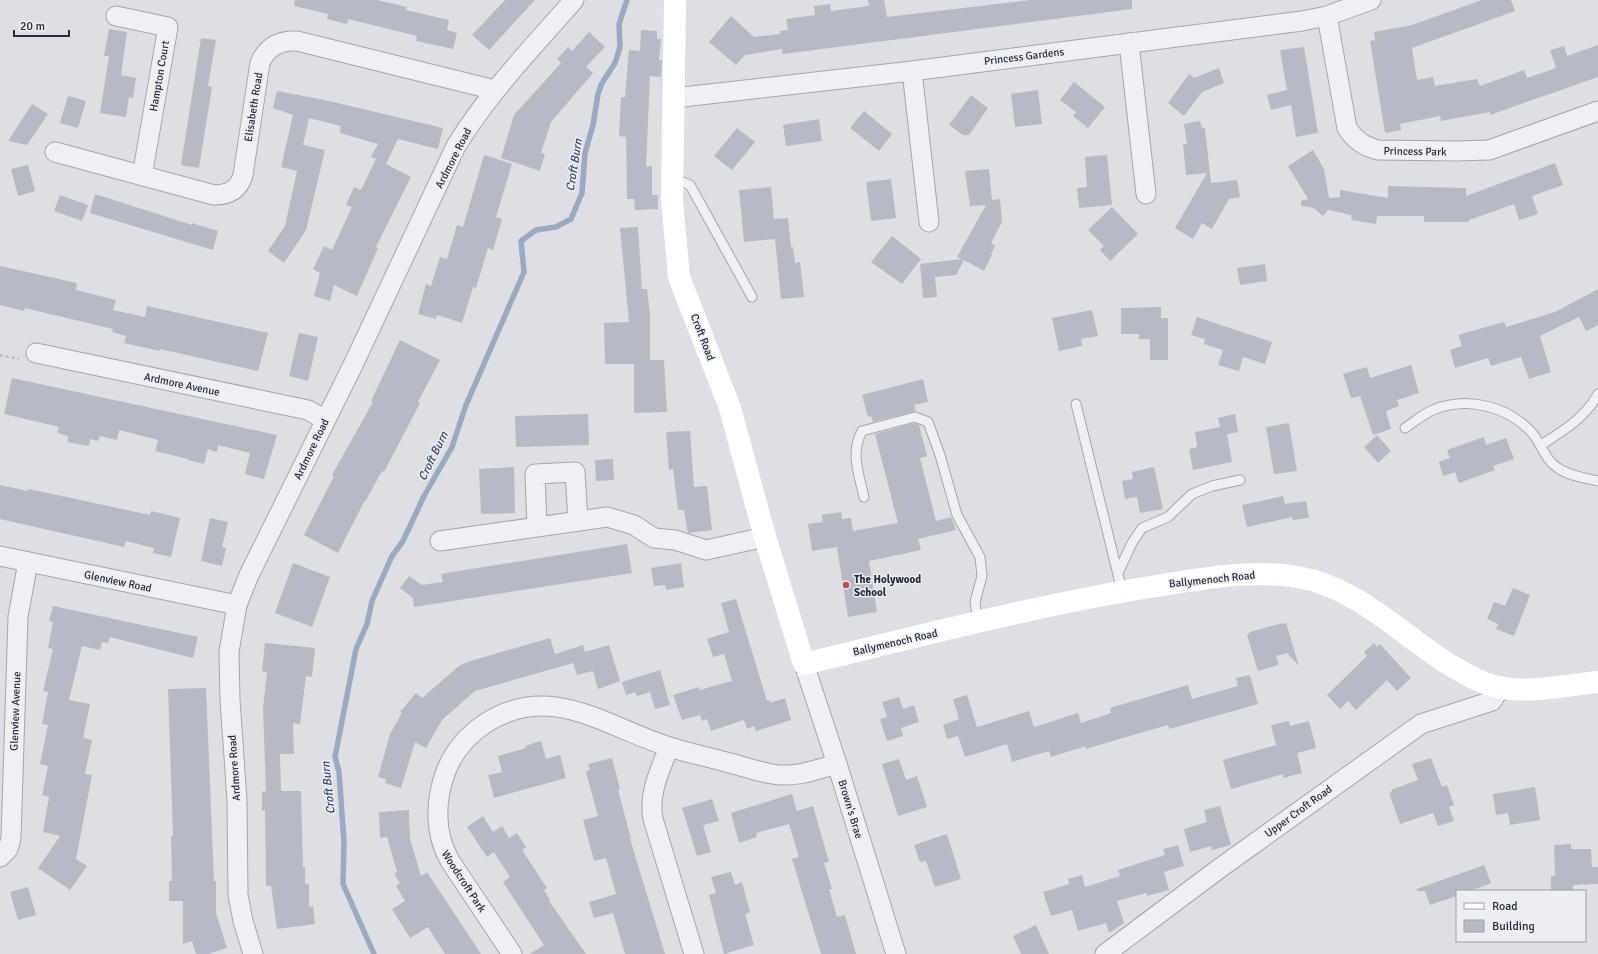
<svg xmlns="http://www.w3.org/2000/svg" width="1598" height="954" font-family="Signika,sans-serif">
<rect width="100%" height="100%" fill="#dddfe5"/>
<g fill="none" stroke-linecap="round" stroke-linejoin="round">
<!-- stream -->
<polyline stroke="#9ba9c1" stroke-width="5.5" points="374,954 343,884 344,842 339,772 335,757 356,649 367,624 372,601 392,556 403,541 424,496 452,447 466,405 524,272 521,241 536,230 556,227 571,219 582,193 585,153 593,125 598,94 602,83 615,63 620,47 619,24 627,0"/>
</g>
<!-- building -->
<g fill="#b7bac4">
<polygon points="295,0 377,0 407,7 406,10 449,20 447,30 457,33 453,49 416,41 417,36 348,19 347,24 327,19 328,14 294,6"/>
<polygon points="505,0 535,0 489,50 472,35"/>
<polygon points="868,0 884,0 887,17 1031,0 1132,0 1132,9 783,54 782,49 745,55 736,65 709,42 731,16 754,37 780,34 780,31 788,30 786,19 815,15 814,6 830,4 831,11 869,6"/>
<polygon points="1482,0 1511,0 1515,11 1412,48 1417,80 1433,77 1435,86 1477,79 1480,86 1524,70 1527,78 1556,68 1550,50 1564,46 1567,56 1598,45 1598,77 1490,115 1490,112 1441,121 1440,116 1400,124 1401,130 1385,133 1370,41 1375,40 1374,32 1412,25"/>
<polygon points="109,29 127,32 121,75 136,78 133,98 129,97 126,117 100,113 109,56 104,56"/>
<polygon points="641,30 657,31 657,39 661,39 659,60 662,60 661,77 650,76 646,167 652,166 652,195 658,195 658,209 635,210 634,199 627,199 626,137 619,136 621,97 625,97 629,50 640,51"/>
<polygon points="589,32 605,47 586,67 593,73 551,122 541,153 545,154 540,171 501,158 514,115 561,63 557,59 568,47 572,51"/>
<polygon points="201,38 216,40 208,86 212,87 199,168 181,165"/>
<polygon points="1304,47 1318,133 1296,137 1291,105 1271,110 1267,95 1287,90 1280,50"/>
<polygon points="1219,68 1224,83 1202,92 1184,116 1168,103 1189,74 1194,78"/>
<polygon points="1074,82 1105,107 1088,128 1073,116 1076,112 1060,100"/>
<polygon points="1038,90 1042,124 1015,127 1011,94"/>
<polygon points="277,91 325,100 443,128 438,149 398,139 386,164 411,177 376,247 378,248 357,296 334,285 330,301 314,296 320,273 313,269 324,246 332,250 352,207 346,205 354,187 361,190 376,159 371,157 378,144 340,133 341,126 309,118 303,145 325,150 306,230 284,263 268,251 285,226 297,171 281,167 293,115 273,108"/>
<polygon points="971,95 988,108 969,135 963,135 949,125"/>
<polygon points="68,96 86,101 78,128 60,123"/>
<polygon points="32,104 48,114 27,145 8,141"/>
<polygon points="864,111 892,134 879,151 850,128"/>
<polygon points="819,119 822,141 786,146 783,125"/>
<polygon points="1200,121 1202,128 1205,128 1211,183 1237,180 1240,197 1229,199 1212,229 1202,223 1193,239 1175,228 1207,173 1186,175 1183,144 1187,144 1184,124"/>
<polygon points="737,128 755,142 732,170 714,156"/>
<polygon points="1313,150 1324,169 1329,198 1340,197 1340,190 1388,198 1388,186 1466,188 1466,196 1555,163 1563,185 1532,196 1538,214 1519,220 1514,204 1469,220 1469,222 1424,222 1424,216 1377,216 1376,224 1351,220 1352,215 1328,210 1323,216 1314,208 1301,206 1301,201 1308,199 1288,166"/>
<polygon points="484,155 512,164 496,217 502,219 493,250 488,248 476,288 473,287 462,323 437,315 436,319 418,314 426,284 431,286 440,257 447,259 457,225 463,227"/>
<polygon points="1107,155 1112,205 1079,208 1077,188 1087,187 1085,157"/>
<polygon points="28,165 35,191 18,196 11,169"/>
<polygon points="989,169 992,200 1000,199 1002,222 991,243 995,246 991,254 992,255 984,271 964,260 956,275 935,277 937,297 923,298 920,264 962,259 957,257 986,205 970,206 965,171"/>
<polygon points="891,179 896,218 871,221 866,182"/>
<polygon points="771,187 774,219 788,218 791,247 793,247 795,263 800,262 804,297 781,299 775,239 744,242 739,190"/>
<polygon points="95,194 192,225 192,223 218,231 213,250 90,213"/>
<polygon points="60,195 88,205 82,221 54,211"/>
<polygon points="1112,207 1138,234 1110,261 1100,250 1104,246 1088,230"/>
<polygon points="638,227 642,289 647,289 650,315 650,360 664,360 667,412 634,413 634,364 605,364 604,323 629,322 620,228"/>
<polygon points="892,236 921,259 902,284 871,262"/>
<polygon points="1265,264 1267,281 1240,285 1237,268"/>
<polygon points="0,266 77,283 76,290 116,300 113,310 145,317 147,306 268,333 258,371 160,349 160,351 124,343 126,336 112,332 113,329 25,308 24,311 0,305"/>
<polygon points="1598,289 1598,325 1586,331 1579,317 1540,336 1551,372 1529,379 1521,357 1491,366 1488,358 1455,368 1450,350 1462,346 1458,335 1504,322 1506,327 1555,312"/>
<polygon points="1161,307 1161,318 1168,318 1168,360 1150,360 1150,339 1139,339 1139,334 1121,334 1121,308"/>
<polygon points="1092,310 1098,336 1081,339 1082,346 1059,351 1052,318"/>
<polygon points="1197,317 1272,342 1265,364 1243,357 1239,371 1218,365 1223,350 1204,344 1205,339 1191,335"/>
<polygon points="299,333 318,337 308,381 289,376"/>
<polygon points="400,340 440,360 418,402 420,403 384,472 382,471 365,502 364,502 338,553 304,535 334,476 332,475 373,402 371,401"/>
<polygon points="1411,365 1419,393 1397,400 1399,406 1386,411 1391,429 1373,435 1360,396 1351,398 1343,374 1367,367 1370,378"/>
<polygon points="12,378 277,435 264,479 245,474 250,453 218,445 217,452 208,449 204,464 188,460 188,459 155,451 158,440 119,430 117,440 100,436 98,441 90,439 89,446 67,442 68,436 57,433 59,427 4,414"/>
<polygon points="923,379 928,402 914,405 916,411 873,422 871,416 868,417 862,395"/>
<polygon points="588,414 589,445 516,447 515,416"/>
<polygon points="1235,414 1238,432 1227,434 1232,462 1193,470 1189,449 1197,447 1195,432 1220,427 1218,418"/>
<polygon points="915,423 919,425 927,456 920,458 936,521 951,517 956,530 918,539 921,550 869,561 877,612 848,617 837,547 812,551 808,524 823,522 822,515 841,512 842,519 851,518 853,531 898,523 875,434"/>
<polygon points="1289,423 1297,471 1274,474 1266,427"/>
<polygon points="690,431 694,487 707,486 712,530 688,533 684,510 678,510 673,469 669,470 666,432"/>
<polygon points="1377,435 1391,451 1378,463 1364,447"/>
<polygon points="1484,437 1486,445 1506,438 1514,459 1493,466 1495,470 1459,483 1455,472 1443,476 1439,462 1450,458 1447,450"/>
<polygon points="613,459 614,480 596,481 595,460"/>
<polygon points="514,467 515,513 481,514 479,469"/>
<polygon points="1154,467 1163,509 1140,513 1137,497 1125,499 1122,481 1133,479 1132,472"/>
<polygon points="0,485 28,491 29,489 150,515 151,511 180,518 171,557 153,553 154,548 126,541 124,547 0,519"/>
<polygon points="1283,496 1285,504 1306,501 1309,518 1293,520 1292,517 1247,527 1242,505"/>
<polygon points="210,518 228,522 222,547 226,548 222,566 201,561"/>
<polygon points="627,544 632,573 414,607 413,598 400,588 409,576 422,585 443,582 441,574"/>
<polygon points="293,563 330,577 312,627 275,613"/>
<polygon points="681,563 684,587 666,590 665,585 654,586 651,568"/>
<polygon points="1513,588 1530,595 1514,636 1496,629 1498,624 1487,619 1494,602 1505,606"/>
<polygon points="736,599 767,701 770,700 770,703 785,698 791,720 756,731 754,726 747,729 744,720 711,731 707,719 702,721 700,715 682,720 673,695 699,687 700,690 732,681 724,654 713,657 707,639 729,632 721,603"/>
<polygon points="53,606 198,637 193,658 110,637 108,643 102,642 100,650 82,646 69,700 90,704 83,738 92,740 85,774 92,775 76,859 87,866 70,890 38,868 60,836 43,832 49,797 42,795 48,766 40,764 48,725 42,724 48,692 43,691 53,649 48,648 53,622 49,621"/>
<polygon points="1282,623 1282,624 1286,623 1299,666 1287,653 1276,656 1279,665 1258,671 1247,635 1250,632"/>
<polygon points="550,638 555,654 583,645 585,652 609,645 620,681 598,689 593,671 577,675 573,663 475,691 442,720 426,748 415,742 401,788 385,783 386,779 378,777 390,734 402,713 400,712 416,693 422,698 459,666 467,662"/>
<polygon points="265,643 315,648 312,677 306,676 300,724 293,723 294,754 280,754 281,791 301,791 303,867 305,867 305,884 309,884 309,907 313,906 315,924 277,929 271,886 266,886 265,810 262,811 262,792 266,791 263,708 267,672 262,671"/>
<polygon points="1374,643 1377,647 1380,644 1411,678 1397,691 1387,680 1356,710 1348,701 1340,709 1327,695 1367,656 1364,652"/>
<polygon points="660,670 670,705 655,709 650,692 637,696 635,692 626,695 622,682"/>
<polygon points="1250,675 1258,704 1169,729 1168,725 1150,730 1086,749 1086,746 1051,757 1049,751 1012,762 1007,744 965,757 958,736 947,739 943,725 959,719 953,699 967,695 977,727 1029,711 1034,727 1078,713 1081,723 1111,713 1110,708 1188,685 1192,699 1238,686 1236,678"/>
<polygon points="206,688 214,881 216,881 216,913 227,948 208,954 196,954 192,941 183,944 183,901 169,901 169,881 172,881 171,836 173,836 168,689"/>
<polygon points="899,697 903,709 914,705 919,722 901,728 903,736 887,741 880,719 887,717 882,702"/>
<polygon points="1289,721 1290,726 1309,721 1316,748 1297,753 1302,773 1283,778 1283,774 1231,789 1223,760 1276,745 1271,725"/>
<polygon points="541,741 546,759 560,755 566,778 494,798 488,775 502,772 498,756 526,748 525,746"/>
<polygon points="612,758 620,789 618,790 631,839 630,839 665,954 625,954 613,913 594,918 589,902 616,894 606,858 594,861 583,820 598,816 586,772 590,769 588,764"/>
<polygon points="1431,758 1442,787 1447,785 1454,805 1449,807 1454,821 1438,826 1433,813 1400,824 1389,793 1392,792 1391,790 1418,780 1412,764"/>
<polygon points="899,759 906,780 917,776 927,807 898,816 882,764"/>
<polygon points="1535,787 1540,820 1510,825 1508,813 1496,815 1493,794"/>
<polygon points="792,794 797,811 813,806 829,862 824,863 832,889 829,889 837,917 845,915 856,954 821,954 792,859 799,857 789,824 756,833 757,837 739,843 731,813"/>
<polygon points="712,799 719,821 703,825 711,852 697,856 682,808"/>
<polygon points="1220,806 1231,845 1212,850 1211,846 1190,852 1184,829 1207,822 1204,810"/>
<polygon points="409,810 410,839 421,876 427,872 481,954 445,954 428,927 410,938 392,909 405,901 396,886 400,883 394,874 397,872 387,837 380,838 379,812"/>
<polygon points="483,816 493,832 502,826 509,838 517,833 526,847 522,850 547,888 544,890 550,900 549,901 586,954 530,954 544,945 503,882 510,877 494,852 487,857 467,827"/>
<polygon points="947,834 961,879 935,887 926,861 920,862 914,845"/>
<polygon points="1571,844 1571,849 1591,849 1592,867 1598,867 1598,884 1573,885 1573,890 1551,890 1551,876 1555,876 1554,845"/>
<polygon points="1178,845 1184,866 1164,872 1169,890 1147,896 1146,893 1117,901 1124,923 1109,933 1106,923 1078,931 1072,910 1051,916 1043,892 1069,884 1068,879 1082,875 1085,887 1120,876 1118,870 1165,855 1163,849"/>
<polygon points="1484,865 1491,883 1470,891 1457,891 1457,896 1430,905 1425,891 1417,891 1417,889"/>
<polygon points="731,872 735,885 742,882 750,912 745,914 754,945 724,954 709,895 716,893 711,877"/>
<polygon points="28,887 36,915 18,920 10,892"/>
<polygon points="1036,925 1049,954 1021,954 1013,936"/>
</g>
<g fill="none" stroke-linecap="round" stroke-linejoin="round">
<defs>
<g id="lane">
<polyline points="673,178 690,185 752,297"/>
<polyline points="1076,404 1122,591"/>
<path d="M1405,428c9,-6 18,-14 28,-18 34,-14 76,-4 100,24 9,11 12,26 25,34 11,8 27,10 40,13"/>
<path d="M1541,445c22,-14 44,-27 57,-51"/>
<path d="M864,497c-5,-23 -14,-44 -2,-66l53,-14 13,5 12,33 17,60 23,42 2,19 -7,26 3,21"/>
<polyline points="1118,573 1132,543 1142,528 1168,517 1192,494 1212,486 1240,480"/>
</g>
<g id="street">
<polyline points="116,16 168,27 142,176"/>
<path d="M1327,16l20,112c8,12 16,18 31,22l78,1 33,-1 109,-39"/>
<polyline points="1129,43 1146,194"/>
<polyline points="912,71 929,222"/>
<polyline points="674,98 912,71 1302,21 1327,16 1371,0"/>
<path d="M55,152l159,43c15,0 25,-6 29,-20l17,-112c7,-16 19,-23 37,-22l198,49"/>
<polyline points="36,353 308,410 325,420"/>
<polyline points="537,526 535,474 575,472 578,521"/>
<polyline points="440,541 607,517 634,525 654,538 675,540 706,550 765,537"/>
<polyline points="0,556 237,605"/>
<polyline points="804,664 837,764 896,954"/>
<path d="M669,747c-9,24 -21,46 -16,72l41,135"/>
<polyline points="0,857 8,849 11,838 18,617 28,562"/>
<path d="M253,954l-10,-33 -5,-26 -1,-95 -7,-100 -1,-48 8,-47 12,-30 104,-210 103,-219c33,-54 77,-99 118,-146"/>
<path d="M512,954l-62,-93c-16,-28 -15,-61 -4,-90 8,-20 23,-37 40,-48 65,-42 122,5 184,24 17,6 35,9 52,14 17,4 33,10 50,13 23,4 43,-4 65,-10"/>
<polyline points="1105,954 1220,868 1421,724 1492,701 1500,688"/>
</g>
</defs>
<!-- lane casing -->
<use href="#lane" stroke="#a3a6ae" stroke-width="11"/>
<!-- street casing -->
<use href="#street" stroke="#a3a6ae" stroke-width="21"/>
<!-- path -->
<polyline stroke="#bbbdc3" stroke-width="2.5" stroke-dasharray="3 3" stroke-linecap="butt" points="0,355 19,359"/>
<!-- lane -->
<use href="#lane" stroke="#eff0f4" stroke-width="9"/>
<!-- street -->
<use href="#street" stroke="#eff0f4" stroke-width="19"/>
<!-- secondary -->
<path stroke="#fff" stroke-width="22" d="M675,0l-3,200 7,77 51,131 35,129 39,127c116,-28 233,-59 352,-78 46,-7 95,-17 142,-9 57,10 100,54 147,85 17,10 34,21 53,25 30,7 70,-2 100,-5"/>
</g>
<!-- markers -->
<circle fill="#bd4e50" stroke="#eceef3" stroke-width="1.5" cx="846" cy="585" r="4"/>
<g text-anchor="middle" stroke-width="3" stroke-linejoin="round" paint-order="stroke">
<!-- street labels -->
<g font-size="11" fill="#282c39" stroke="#eceef3">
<text transform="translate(1024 56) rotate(-7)" y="4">Princess Gardens</text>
<text transform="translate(159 76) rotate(-80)" y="4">Hampton Court</text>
<text transform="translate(253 107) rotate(-81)" y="4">Elisabeth Road</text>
<text transform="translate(1415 151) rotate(1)" y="4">Princess Park</text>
<text transform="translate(453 158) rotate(-63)" y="4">Ardmore Road</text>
<text transform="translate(703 337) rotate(69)" y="4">Croft Road</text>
<text transform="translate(182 384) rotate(12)" y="4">Ardmore Avenue</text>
<text transform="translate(311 449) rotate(-64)" y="4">Ardmore Road</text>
<text transform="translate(1212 579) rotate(-6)" y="4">Ballymenoch Road</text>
<text transform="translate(118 581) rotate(12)" y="4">Glenview Road</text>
<text transform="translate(895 642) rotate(-13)" y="4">Ballymenoch Road</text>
<text transform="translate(15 711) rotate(-88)" y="4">Glenview Avenue</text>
<text transform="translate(234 768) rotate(-94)" y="4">Ardmore Road</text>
<text transform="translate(851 809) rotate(73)" y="4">Brown's Brae</text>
<text transform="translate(1298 811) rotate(-36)" y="4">Upper Croft Road</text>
<text transform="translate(464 881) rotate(57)" y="4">Woodcroft Park</text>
</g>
<!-- poi labels -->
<g font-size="11" font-weight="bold" fill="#282c39" stroke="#eceef3" text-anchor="start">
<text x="854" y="583">The Holywood<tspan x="854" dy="13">School</tspan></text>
</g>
<!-- water labels -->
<g font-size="12" font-style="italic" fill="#374768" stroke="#eceef3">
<text transform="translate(574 165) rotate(-81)" y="4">Croft Burn</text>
<text transform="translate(433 456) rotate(-64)" y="4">Croft Burn</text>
<text transform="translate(328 788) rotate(-96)" y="4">Croft Burn</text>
</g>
</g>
<!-- legend -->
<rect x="1456" y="890" width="130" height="52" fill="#eceef3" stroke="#9ea0a9"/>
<rect x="1464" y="903" width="20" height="6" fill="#ffffff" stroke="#9ea0a9"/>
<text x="1492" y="910" font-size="12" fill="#282c39">Road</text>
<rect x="1464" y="920" width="20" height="12" fill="#b7bac4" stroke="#9ea0a9"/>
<text x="1492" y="930" font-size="12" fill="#282c39">Building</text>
<!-- scale -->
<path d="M14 30v6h55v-6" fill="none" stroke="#282c39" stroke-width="2"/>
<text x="20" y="30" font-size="12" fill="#282c39" stroke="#eceef3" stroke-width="3" paint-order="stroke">20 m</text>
</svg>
